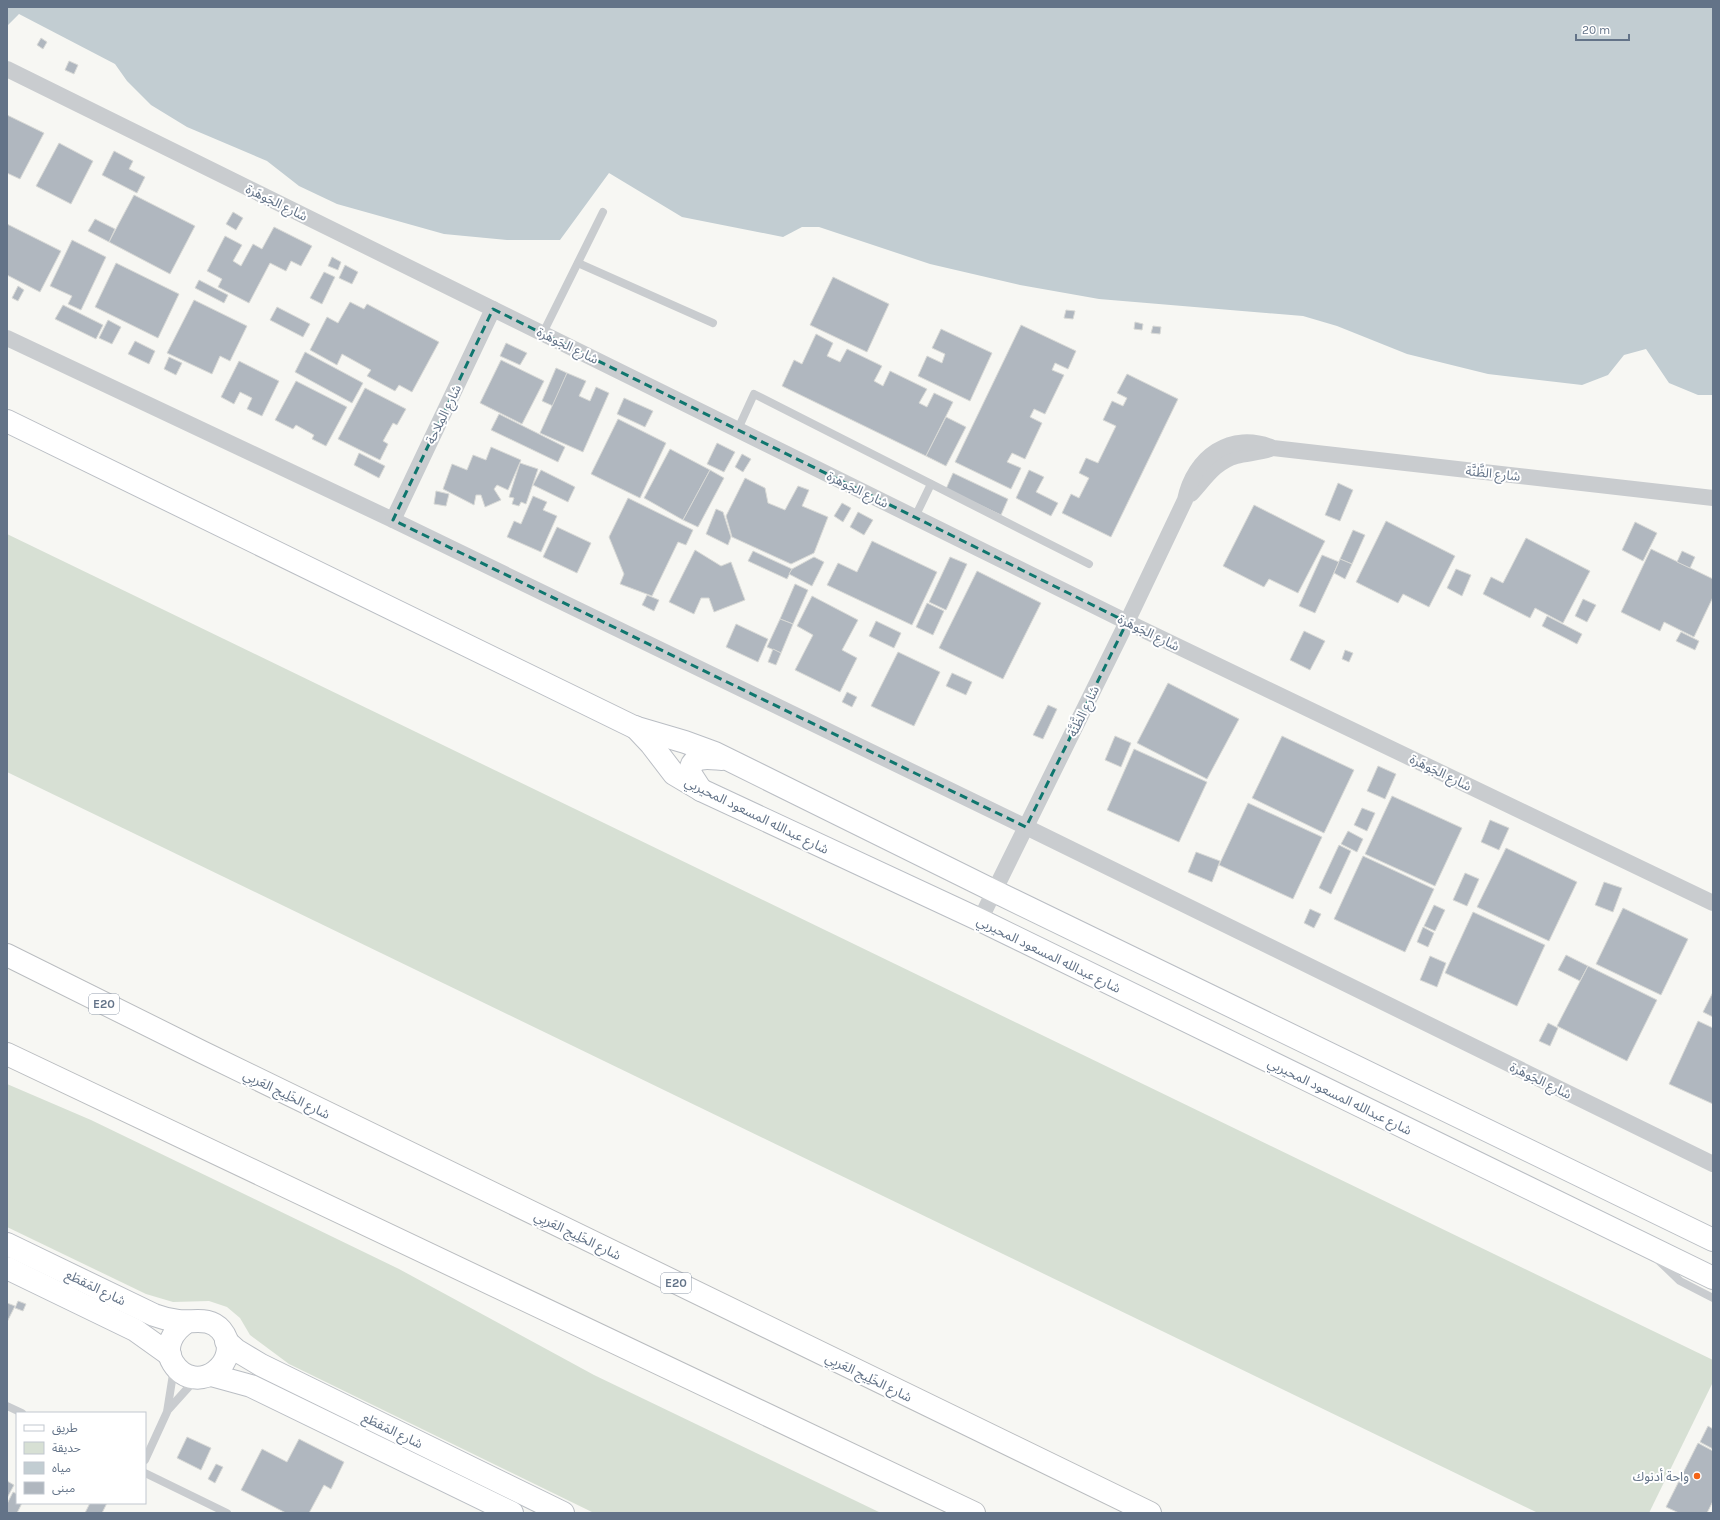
<svg xmlns="http://www.w3.org/2000/svg" width="1720" height="1520" font-family="Karla,'Noto Sans Arabic',sans-serif">
<rect width="100%" height="100%" fill="#f7f7f3"/>
<!-- green -->
<g fill="#d7e0d4">
<polygon points="7,534 1713,1360 1713,1382 1649,1513 1538,1513 7,772"/>
<polygon points="7,1084 91,1120 399,1269 594,1375 881,1513 594,1513 289,1364 250,1335 240,1318 227,1307 209,1301 173,1302 146,1294 7,1227"/>
</g>
<!-- water -->
<polygon fill="#c2cdd2" points="7,7 1713,7 1713,395 1698,395 1669,383 1646,349 1624,355 1608,375 1582,385 1488,374 1407,354 1337,326 1303,316 1099,299 1020,285 930,264 819,227 802,227 783,237 682,217 609,173 560,240 507,240 444,234 337,204 299,186 267,161 187,127 151,105 127,81 115,64 19,14 7,26"/>
<!-- building -->
<g fill="#b0b7bf" stroke="#d8d9d6">
<polygon points="41,38 47,42 43,49 37,45"/>
<polygon points="69,61 78,65 74,74 65,70"/>
<polygon points="7,115 44,133 20,179 7,173"/>
<polygon points="59,143 93,161 71,204 36,186"/>
<polygon points="114,151 133,161 129,169 145,177 137,193 102,175"/>
<polygon points="134,195 195,226 170,274 109,242"/>
<polygon points="233,212 243,218 236,230 226,224"/>
<polygon points="95,219 115,229 109,242 88,231"/>
<polygon points="7,224 61,251 40,292 7,275"/>
<polygon points="274,227 312,246 301,266 291,261 286,271 270,263 249,303 218,287 222,279 207,271 225,236 242,245 233,261 241,266 253,244 262,249"/>
<polygon points="72,240 106,257 81,310 68,304 72,296 50,286"/>
<polygon points="332,257 341,262 338,270 328,266"/>
<polygon points="116,263 179,294 158,338 95,307"/>
<polygon points="345,265 358,272 352,284 339,278"/>
<polygon points="324,272 335,277 322,304 310,298"/>
<polygon points="833,277 889,304 867,352 810,325"/>
<polygon points="199,280 228,295 224,303 195,288"/>
<polygon points="18,286 24,290 18,301 12,298"/>
<polygon points="194,300 247,326 230,361 220,356 212,374 167,353"/>
<polygon points="350,302 364,309 367,304 439,342 412,392 399,385 395,391 367,376 371,370 342,354 337,365 310,350 327,317 338,323"/>
<polygon points="63,305 103,325 96,339 55,319"/>
<polygon points="277,307 310,324 303,337 270,320"/>
<polygon points="1066,310 1075,311 1073,319 1064,318"/>
<polygon points="108,320 121,327 112,344 99,338"/>
<polygon points="1135,322 1143,324 1142,330 1134,329"/>
<polygon points="1021,325 1076,351 1068,369 1055,363 1052,370 1064,375 1045,414 1034,409 1030,417 1042,423 1025,459 1012,453 1007,462 1021,468 1011,489 955,462"/>
<polygon points="1153,326 1161,327 1160,334 1151,333"/>
<polygon points="941,329 992,353 970,401 918,376 927,356 942,363 945,354 932,348"/>
<polygon points="816,334 833,343 827,356 840,362 847,349 882,366 874,381 883,386 890,371 927,389 919,403 927,407 934,393 953,402 926,456 782,386 794,360 802,364"/>
<polygon points="135,341 155,351 149,364 128,354"/>
<polygon points="506,343 527,353 520,365 500,356"/>
<polygon points="305,352 363,383 352,403 295,372"/>
<polygon points="169,357 182,363 176,375 164,369"/>
<polygon points="501,360 544,381 522,424 480,403"/>
<polygon points="239,361 279,381 262,416 247,409 252,398 240,392 234,404 221,397"/>
<polygon points="556,368 567,373 553,406 542,401"/>
<polygon points="567,373 586,381 579,396 590,401 596,387 609,393 583,452 540,433"/>
<polygon points="1127,374 1178,399 1111,537 1062,513 1071,494 1079,498 1089,478 1079,473 1086,458 1098,463 1116,426 1103,420 1112,401 1123,406 1127,398 1117,393"/>
<polygon points="296,381 347,407 326,446 312,439 314,435 296,425 293,429 275,420"/>
<polygon points="365,388 406,409 397,425 393,423 383,441 388,444 380,460 338,439"/>
<polygon points="624,398 653,411 645,427 617,414"/>
<polygon points="499,414 565,447 558,462 491,430"/>
<polygon points="946,417 966,427 946,466 926,456"/>
<polygon points="618,419 666,443 640,498 591,474"/>
<polygon points="717,443 735,452 724,472 707,464"/>
<polygon points="491,447 521,460 508,490 497,485 494,489 501,500 485,507 481,495 476,495 474,505 443,489 452,464 467,470 473,455 486,460"/>
<polygon points="670,449 710,470 683,520 644,498"/>
<polygon points="359,453 385,466 379,478 354,465"/>
<polygon points="742,454 751,459 743,472 735,467"/>
<polygon points="520,463 538,469 526,504 521,502 519,506 512,504 514,498 509,497"/>
<polygon points="541,470 575,487 568,502 533,485"/>
<polygon points="710,470 724,478 698,527 683,520"/>
<polygon points="1029,470 1044,477 1036,492 1058,503 1051,516 1016,498"/>
<polygon points="953,473 1008,499 1001,515 946,489"/>
<polygon points="745,478 765,488 768,503 785,510 798,486 809,490 802,506 828,517 814,553 791,564 732,537 726,516"/>
<polygon points="1338,483 1353,490 1340,521 1325,515"/>
<polygon points="436,491 449,494 446,506 434,504"/>
<polygon points="533,496 547,502 543,510 557,516 541,552 507,537 514,521 521,524"/>
<polygon points="628,498 693,530 686,545 678,542 652,596 620,584 624,574 609,537"/>
<polygon points="842,503 851,508 843,522 834,516"/>
<polygon points="1254,505 1325,541 1298,593 1269,579 1264,587 1223,566"/>
<polygon points="716,509 723,512 731,537 728,545 706,534"/>
<polygon points="858,512 873,520 864,535 850,527"/>
<polygon points="1386,521 1455,556 1429,607 1403,594 1398,603 1356,582"/>
<polygon points="1635,522 1657,533 1643,561 1622,550"/>
<polygon points="557,527 591,543 577,573 543,557"/>
<polygon points="1353,530 1365,535 1352,564 1340,559"/>
<polygon points="1526,538 1590,571 1563,623 1535,608 1530,618 1483,594 1491,577 1503,583"/>
<polygon points="872,541 937,572 912,625 827,585 838,563 857,572"/>
<polygon points="1651,549 1713,579 1713,597 1694,637 1664,622 1660,631 1621,612"/>
<polygon points="695,550 721,566 731,562 745,600 714,612 709,598 701,598 694,614 669,602"/>
<polygon points="753,551 792,569 787,579 748,561"/>
<polygon points="1682,551 1695,557 1690,568 1677,562"/>
<polygon points="1322,555 1339,562 1315,613 1299,606"/>
<polygon points="814,557 824,562 812,586 789,574 792,569"/>
<polygon points="950,557 967,564 946,610 929,602"/>
<polygon points="1340,559 1352,564 1345,579 1334,573"/>
<polygon points="1456,569 1471,575 1462,596 1447,588"/>
<polygon points="977,571 1041,603 1003,679 939,648"/>
<polygon points="795,584 808,590 793,624 780,619"/>
<polygon points="647,595 659,600 654,611 642,605"/>
<polygon points="812,596 858,620 842,650 857,658 840,692 795,670 813,635 797,626"/>
<polygon points="1583,599 1596,605 1587,622 1575,616"/>
<polygon points="927,603 944,611 933,635 916,627"/>
<polygon points="1547,616 1582,634 1577,644 1542,626"/>
<polygon points="780,619 793,624 781,653 767,647"/>
<polygon points="876,621 901,633 894,648 869,636"/>
<polygon points="736,624 768,639 758,662 726,647"/>
<polygon points="1304,631 1325,641 1310,670 1290,660"/>
<polygon points="1681,632 1699,641 1695,650 1676,641"/>
<polygon points="773,649 781,653 776,665 768,662"/>
<polygon points="1345,650 1353,653 1349,662 1342,659"/>
<polygon points="898,652 940,672 914,726 871,706"/>
<polygon points="952,673 972,682 966,695 946,686"/>
<polygon points="1168,683 1239,719 1207,779 1137,743"/>
<polygon points="847,692 857,697 852,707 842,702"/>
<polygon points="1048,705 1057,709 1043,739 1033,735"/>
<polygon points="1115,736 1131,743 1121,767 1105,760"/>
<polygon points="1282,736 1354,770 1324,833 1252,798"/>
<polygon points="1134,749 1207,782 1179,842 1107,810"/>
<polygon points="1378,766 1396,774 1385,799 1367,791"/>
<polygon points="1392,796 1462,828 1435,886 1365,854"/>
<polygon points="1248,803 1322,837 1293,899 1219,865"/>
<polygon points="1362,808 1375,813 1367,831 1354,825"/>
<polygon points="1490,820 1509,828 1499,850 1481,842"/>
<polygon points="1348,831 1363,839 1357,852 1341,844"/>
<polygon points="1339,845 1351,851 1331,894 1319,888"/>
<polygon points="1506,848 1577,882 1549,941 1477,907"/>
<polygon points="1196,852 1220,861 1212,882 1188,872"/>
<polygon points="1363,856 1434,889 1405,952 1334,919"/>
<polygon points="1465,873 1479,879 1467,906 1453,900"/>
<polygon points="1604,882 1622,888 1613,912 1595,905"/>
<polygon points="1434,905 1445,910 1435,931 1424,926"/>
<polygon points="1623,908 1688,939 1661,995 1596,964"/>
<polygon points="1310,909 1321,914 1314,928 1304,923"/>
<polygon points="1473,912 1545,945 1517,1006 1445,973"/>
<polygon points="1423,927 1434,933 1428,947 1417,942"/>
<polygon points="1566,955 1588,966 1580,981 1558,970"/>
<polygon points="1430,956 1446,963 1437,987 1420,980"/>
<polygon points="1588,966 1657,1000 1627,1061 1557,1026"/>
<polygon points="1713,992 1713,1017 1703,1012"/>
<polygon points="1698,1021 1713,1028 1713,1104 1669,1084"/>
<polygon points="1548,1023 1558,1028 1550,1046 1539,1041"/>
<polygon points="18,1301 26,1304 23,1311 15,1308"/>
<polygon points="7,1303 15,1306 7,1322"/>
<polygon points="1708,1426 1713,1429 1713,1449 1700,1442"/>
<polygon points="187,1437 211,1448 201,1470 177,1458"/>
<polygon points="299,1439 344,1462 331,1489 324,1485 309,1513 286,1513 241,1490 262,1449 287,1462"/>
<polygon points="1698,1443 1713,1451 1713,1501 1707,1513 1679,1513 1666,1507"/>
<polygon points="216,1464 223,1467 215,1483 208,1479"/>
<polygon points="7,1481 14,1485 7,1498"/>
<polygon points="13,1492 17,1494 17,1503 22,1503 17,1513 7,1513 7,1504"/>
<polygon points="90,1503 107,1503 102,1513 85,1513"/>
</g>
<g fill="none" stroke-linecap="round" stroke-linejoin="round">
<defs>
<g id="secondary">
<polyline points="7,421 634,727 685,742 715,753 994,891 1713,1240"/>
<polyline points="635,727 651,744 674,774 701,790 980,920 1713,1278"/>
<path d="M701,790l-11,-17c1,-19 18,-15 32,-14"/>
<path d="M7,1244l147,71c8,3 16,5 24,6 15,2 31,-5 43,9 25,31 -25,69 -48,33 -10,-16 0,-32 14,-41"/>
<polyline points="7,1268 135,1330 170,1355"/>
<polyline points="226,1341 236,1350 261,1365 563,1513"/>
<polyline points="211,1375 251,1386 512,1513"/>
</g>
<g id="highway">
<polyline points="7,955 202,1052 1150,1513"/>
<polyline points="7,1054 974,1513"/>
</g>
</defs>
<!-- secondary casing -->
<use href="#secondary" stroke="#babec4" stroke-width="24"/>
<!-- highway casing -->
<use href="#highway" stroke="#babdc0" stroke-width="24"/>
<!-- lane -->
<g stroke="#c9cccf" stroke-width="8">
<polyline points="578,263 713,323"/>
<polyline points="543,333 603,212"/>
<polyline points="738,429 754,394 1089,564"/>
<polyline points="915,517 931,484"/>
<polyline points="1656,1258 1680,1281 1713,1298"/>
<polyline points="7,1406 22,1413"/>
<polyline points="168,1410 195,1380"/>
<polyline points="145,1460 167,1412 174,1368"/>
<polyline points="145,1473 227,1513"/>
</g>
<!-- street -->
<g stroke="#c9cccf" stroke-width="16">
<polyline points="7,69 1127,622 1713,903"/>
<polyline points="7,338 393,520 1026,827 1713,1164"/>
<path d="M1191,494c14,-15 24,-32 45,-38 11,-3 23,-3 34,-7"/>
<polyline points="393,520 493,309"/>
<path d="M980,920l147,-298 58,-122c9,-43 46,-70 88,-52l440,50"/>
</g>
<!-- secondary -->
<use href="#secondary" stroke="#fff" stroke-width="22"/>
<!-- highway -->
<use href="#highway" stroke="#fff" stroke-width="22"/>
</g>
<!-- marked area -->
<path fill="none" stroke="#0f766e" stroke-width="3" stroke-dasharray="8 5" stroke-linejoin="round" d="M493,309l634,313 -101,205 -633,-307z"/>
<!-- markers -->
<circle fill="#f46316" stroke="#fff" stroke-width="1.5" cx="1697" cy="1476" r="4"/>
<g text-anchor="middle" stroke-width="4" stroke-linejoin="round" paint-order="stroke">
<!-- shield labels -->
<g fill="#fff" stroke="#929dac" stroke-width="1">
<rect x="89" y="994" width="30" height="20" rx="3"/>
<rect x="661" y="1273" width="30" height="20" rx="3"/>
</g>
<g font-size="12" font-weight="bold" fill="#637388">
<text x="104" y="1008">E20</text>
<text x="676" y="1287">E20</text>
</g>
<!-- street labels -->
<g font-size="13" fill="#637388" stroke="#fff">
<text transform="translate(277 202) rotate(26)" y="5">شارع الجَوهَرة</text>
<text transform="translate(568 345) rotate(26)" y="5">شارع الجَوهَرة</text>
<text transform="translate(443 414) rotate(-64)" y="5">شارع المِلاحة</text>
<text transform="translate(1493 473) rotate(6)" y="5">شارع الظَّنَّة</text>
<text transform="translate(858 489) rotate(26)" y="5">شارع الجَوهَرة</text>
<text transform="translate(1149 632) rotate(26)" y="5">شارع الجَوهَرة</text>
<text transform="translate(1083 711) rotate(-64)" y="5">شارع الظَّنَّة</text>
<text transform="translate(1441 772) rotate(26)" y="5">شارع الجَوهَرة</text>
<text transform="translate(757 815) rotate(26)" y="5">شارع عبدالله المسعود المحيربي</text>
<text transform="translate(1049 954) rotate(26)" y="5">شارع عبدالله المسعود المحيربي</text>
<text transform="translate(1541 1080) rotate(26)" y="5">شارع الجَوهَرة</text>
<text transform="translate(287 1094) rotate(26)" y="5">شارع الخَلِيج العَربِي</text>
<text transform="translate(1340 1096) rotate(26)" y="5">شارع عبدالله المسعود المحيربي</text>
<text transform="translate(578 1235) rotate(26)" y="5">شارع الخَلِيج العَربِي</text>
<text transform="translate(96 1287) rotate(26)" y="5">شارع المَقطَع</text>
<text transform="translate(869 1377) rotate(26)" y="5">شارع الخَلِيج العَربِي</text>
<text transform="translate(393 1430) rotate(26)" y="5">شارع المَقطَع</text>
</g>
<!-- poi labels -->
<g font-size="13" fill="#637388" stroke="#fff" text-anchor="end">
<text x="1689" y="1481">واحة أدنوك</text>
</g>
</g>
<!-- border -->
<rect width="1720" height="1520" fill="none" stroke="#637388" stroke-width="16"/>
<!-- legend -->
<rect x="16" y="1412" width="130" height="92" fill="#ffffff" stroke="#c1c7cf"/>
<rect x="24" y="1425" width="20" height="6" fill="#ffffff" stroke="#c1c7cf"/>
<text x="52" y="1432" font-size="12" fill="#637388">طريق</text>
<rect x="24" y="1442" width="20" height="12" fill="#d7e0d4" stroke="#c1c7cf"/>
<text x="52" y="1452" font-size="12" fill="#637388">حديقة</text>
<rect x="24" y="1462" width="20" height="12" fill="#c2cdd2" stroke="#c1c7cf"/>
<text x="52" y="1472" font-size="12" fill="#637388">مياه</text>
<rect x="24" y="1482" width="20" height="12" fill="#b0b7bf" stroke="#c1c7cf"/>
<text x="52" y="1492" font-size="12" fill="#637388">مبنى</text>
<!-- scale -->
<path d="M1576 34v6h53v-6" fill="none" stroke="#637388" stroke-width="2"/>
<text x="1582" y="34" font-size="12" fill="#637388" stroke="#ffffff" stroke-width="3" paint-order="stroke">20 m</text>
</svg>
